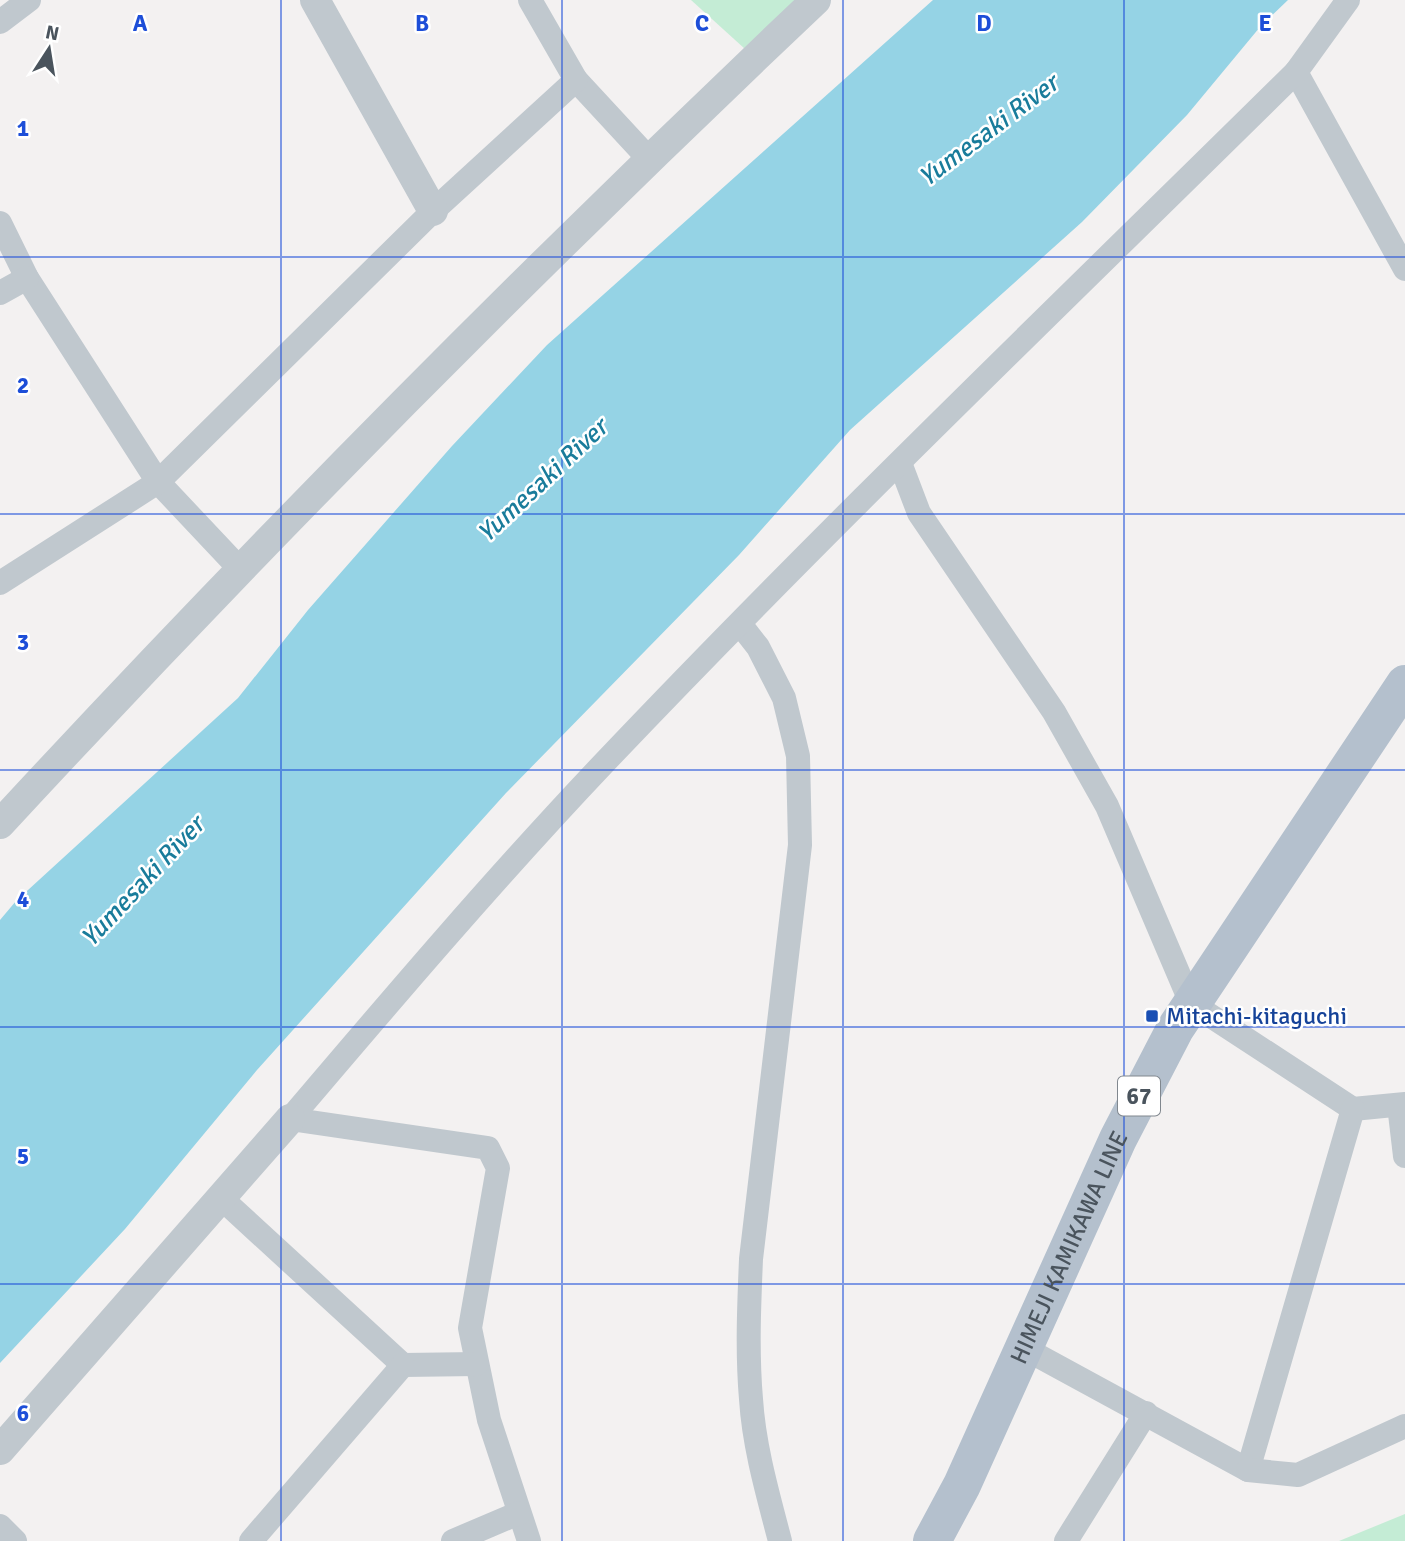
<svg xmlns="http://www.w3.org/2000/svg" width="1405" height="1541" font-family="Signika,sans-serif">
<rect width="100%" height="100%" fill="#f3f1f1"/>
<!-- green -->
<g fill="#c4ecd5">
<polygon points="691,0 797,0 745,49"/>
<polygon points="1405,1514 1405,1541 1339,1541"/>
</g>
<!-- water -->
<polygon fill="#95d3e5" points="933,0 1288,0 1260,27 1187,115 1082,222 850,430 739,555 506,793 257,1070 125,1229 0,1363 0,920 16,901 238,698 308,610 452,446 547,345"/>
<g fill="none" stroke-linecap="round" stroke-linejoin="round">
<!-- minor -->
<g stroke="#c0c8ce" stroke-width="24">
<polyline points="0,22 29,0"/>
<polyline points="1296,72 1405,269"/>
<polyline points="576,80 650,160"/>
<polyline points="0,223 27,278 158,482 239,568"/>
<polyline points="0,293 27,278"/>
<polyline points="900,463 919,513 1054,712 1107,806 1191,1003 1353,1109 1405,1104"/>
<polyline points="0,583 158,482 433,211 576,80 530,0"/>
<path d="M740,624l18,23 26,51 14,58 2,89 -49,414c-2,47 -4,94 0,140 3,48 17,96 29,142"/>
<polyline points="1399,1105 1405,1156"/>
<path d="M290,1119c102,-120 205,-241 314,-356 224,-236 460,-462 692,-691l52,-72"/>
<polyline points="290,1119 488,1148 498,1168 470,1328 489,1420 529,1541"/>
<polyline points="221,1198 403,1365 477,1364"/>
<polyline points="1022,1347 1248,1470 1353,1109"/>
<polyline points="1248,1470 1298,1475 1405,1426"/>
<polyline points="0,1526 15,1541"/>
<polyline points="251,1541 403,1365"/>
<polyline points="453,1541 519,1513"/>
<polyline points="1066,1541 1146,1413"/>
</g>
<!-- tertiary -->
<g stroke="#c0c8ce" stroke-width="30">
<polyline points="315,0 433,211"/>
<path d="M0,824c263,-284 535,-558 816,-824"/>
<polyline points="0,1450 290,1119"/>
</g>
<!-- primary -->
<path stroke="#b4c0cd" stroke-width="38" id="s1" d="M932,1541l30,-56 156,-346 57,-110 230,-345"/>
</g>
<!-- grid -->
<path fill="none" stroke="#1d4ed8" stroke-width="2" stroke-opacity="0.55" d="M281,0v1541M562,0v1541M843,0v1541M1124,0v1541M0,257h1405M0,514h1405M0,770h1405M0,1027h1405M0,1284h1405"/>
<!-- markers -->
<rect fill="#1a4fb4" stroke="#fff" stroke-width="2.5" x="1145" y="1009" width="14" height="14" rx="3.5"/>
<g text-anchor="middle" stroke-width="5" stroke-linejoin="round" paint-order="stroke">
<!-- shield labels -->
<rect fill="#fff" stroke="#80878e" stroke-width="2" x="1118" y="1076.5" width="42" height="39" rx="5"/>
<g font-size="23" font-weight="bold" fill="#4a545d">
<text x="1139" y="1104">67</text>
</g>
<!-- transit labels -->
<g font-size="24" fill="#164399" stroke="#fff" text-anchor="start">
<text x="1166" y="1024">Mitachi-kitaguchi</text>
</g>
<!-- street labels -->
<g font-size="24" fill="#4a545d" stroke="#fff">
<text dy="8" stroke="none"><textPath href="#s1" startOffset="324">HIMEJI KAMIKAWA LINE</textPath></text>
</g>
<!-- water labels -->
<g font-size="26" font-style="italic" fill="#197c9b" stroke="#fff">
<text transform="translate(988 130) rotate(-37)" y="9">Yumesaki River</text>
<text transform="translate(542 480) rotate(-43)" y="9">Yumesaki River</text>
<text transform="translate(142 881) rotate(-47)" y="9">Yumesaki River</text>
</g>
</g>
<g font-size="23" text-anchor="middle" font-weight="bold" fill="#1d4ed8" stroke="#fff" stroke-width="5" stroke-linejoin="round" paint-order="stroke">
<text x="140" y="31">A</text>
<text x="422" y="31">B</text>
<text x="702" y="31">C</text>
<text x="984" y="31">D</text>
<text x="1265" y="31">E</text>
<text x="23" y="136">1</text>
<text x="23" y="393">2</text>
<text x="23" y="650">3</text>
<text x="23" y="907">4</text>
<text x="23" y="1164">5</text>
<text x="23" y="1421">6</text>
</g>
<!-- north arrow -->
<g transform="translate(49 49) rotate(12)" stroke="#ffffff" stroke-width="5" paint-order="stroke">
<path d="M0-5L12 26L0 18L-12 26Z" fill="#4a545d"/>
<text y="-10" font-size="19" font-weight="bold" text-anchor="middle" fill="#4a545d">N</text>
</g>
</svg>
